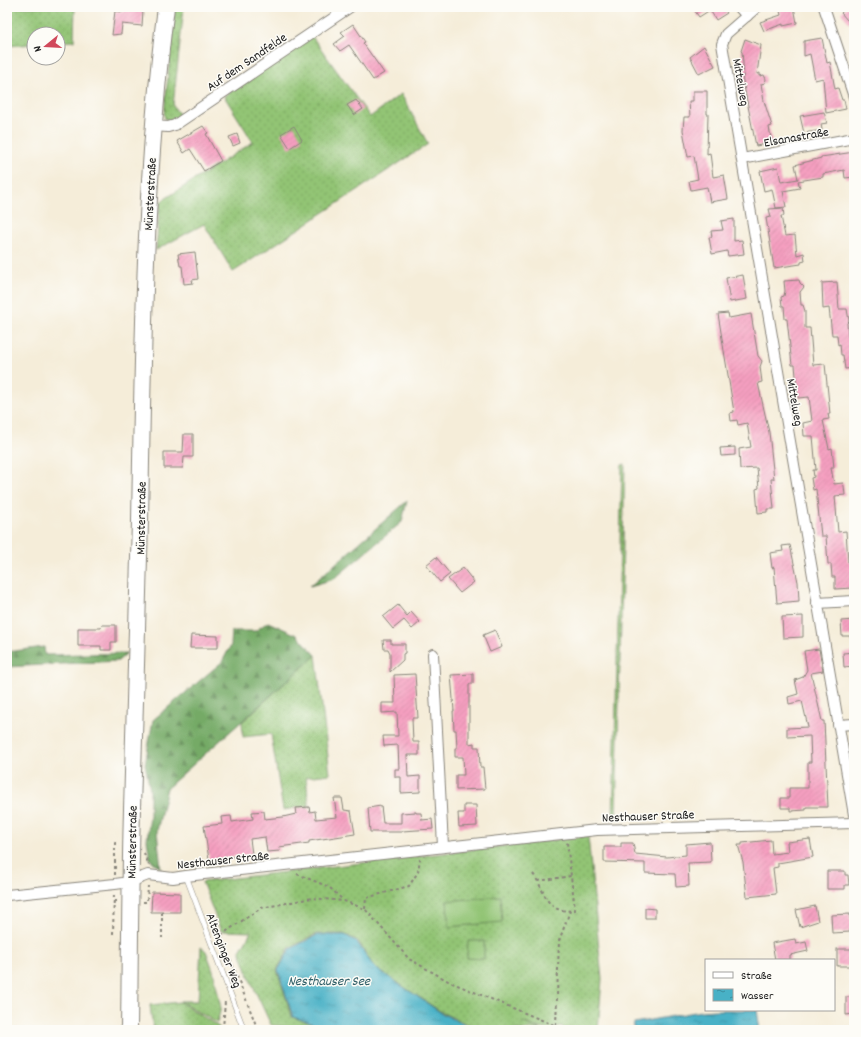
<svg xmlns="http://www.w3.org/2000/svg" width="861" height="1037" font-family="Dekko,sans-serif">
<defs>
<pattern id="grass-dots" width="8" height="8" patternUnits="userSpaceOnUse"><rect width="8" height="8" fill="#92c474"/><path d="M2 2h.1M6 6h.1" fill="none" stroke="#7da864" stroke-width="1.8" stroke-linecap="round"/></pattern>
<pattern id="forest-firs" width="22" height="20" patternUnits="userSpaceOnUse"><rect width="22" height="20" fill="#75aa66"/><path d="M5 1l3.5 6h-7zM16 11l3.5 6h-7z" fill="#5f8a53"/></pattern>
<pattern id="water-ripples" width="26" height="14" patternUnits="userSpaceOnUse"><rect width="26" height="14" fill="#48b1c6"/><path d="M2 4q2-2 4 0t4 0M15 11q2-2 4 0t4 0" fill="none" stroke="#3b8fa0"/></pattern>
<pattern id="building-hatch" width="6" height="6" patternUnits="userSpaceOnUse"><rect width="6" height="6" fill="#f59fc0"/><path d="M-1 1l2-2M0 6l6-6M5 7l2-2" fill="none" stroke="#d188a4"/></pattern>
</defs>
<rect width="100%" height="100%" fill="#fdfcf7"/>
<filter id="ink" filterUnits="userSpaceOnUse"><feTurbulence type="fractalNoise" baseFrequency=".025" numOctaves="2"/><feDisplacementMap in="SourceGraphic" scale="8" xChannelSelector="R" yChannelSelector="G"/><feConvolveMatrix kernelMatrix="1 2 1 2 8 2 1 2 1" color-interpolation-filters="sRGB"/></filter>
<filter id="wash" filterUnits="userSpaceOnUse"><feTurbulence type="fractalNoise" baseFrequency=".012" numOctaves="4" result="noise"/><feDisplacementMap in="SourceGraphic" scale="16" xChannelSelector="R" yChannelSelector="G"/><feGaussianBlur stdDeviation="0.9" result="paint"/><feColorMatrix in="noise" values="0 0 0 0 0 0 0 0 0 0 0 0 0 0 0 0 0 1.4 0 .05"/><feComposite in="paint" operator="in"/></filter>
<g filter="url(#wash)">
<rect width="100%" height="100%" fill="#f5edd9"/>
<!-- grass -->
<g fill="url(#grass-dots)" stroke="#577048">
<polygon points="7,7 75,7 74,41 58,42 58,34 34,34 34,44 7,46"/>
<polygon points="175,7 184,7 173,106 181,116 172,122 165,119 164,114"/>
<polygon points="311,35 370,117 401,94 428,144 233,272 204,224 156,250 160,202 253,142 224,96"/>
<polygon points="625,464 616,818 613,819 622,465"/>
<polygon points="316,655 330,774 306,777 309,806 283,810 271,734 243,737 242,722"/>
<path d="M588,836l14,143 -4,51h-31l-6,-4c-15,7 -25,1 -39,-4l19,8h-61l-37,-17 -69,-46 -16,-26 -14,-7h-28l-27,14 -12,22 15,47 21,7 -11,5 -31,-4 -20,-43 -11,-31 11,-19 -30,-1 -19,-49z"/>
<polygon points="201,947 206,951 213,970 221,1008 217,1023 180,1001 198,1001"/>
<polygon points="180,1002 219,1027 220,1030 153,1030 150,1005"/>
</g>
<!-- forest -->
<g fill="url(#forest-firs)" stroke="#486341">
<polygon points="407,501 402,522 334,579 310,586"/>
<polygon points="268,622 297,635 316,655 167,788 157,831 161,869 150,859 147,840 150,815 150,790 145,764 153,720 222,662 231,645 232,631 255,631"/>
<polygon points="44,647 45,655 127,653 118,661 7,667 7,652"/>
</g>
<!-- pitch -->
<g fill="#92c474" stroke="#577048">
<polygon points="500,896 502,922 449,927 447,901"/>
<polygon points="468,941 484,941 484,959 467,958"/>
</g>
<!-- water -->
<g fill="url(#water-ripples)" stroke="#326671">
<polygon points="317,935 345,935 357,942 374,967 443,1014 476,1030 326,1030 323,1027 293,1017 278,970 290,949"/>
<polygon points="715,1010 757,1010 760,1030 633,1030 634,1023 701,1011"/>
</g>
<g id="blocks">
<!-- building -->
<g fill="url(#building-hatch)">
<polygon points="692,7 723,7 727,13 716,20 710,10 699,17"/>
<polygon points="779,7 794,7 797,23 783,26 783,24 764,31 760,22 781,15"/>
<polygon points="847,7 854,7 854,28 841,13"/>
<polygon points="124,8 143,10 142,26 122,24 121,34 112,35 115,11 123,12"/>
<polygon points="353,24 365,42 363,43 384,73 373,80 349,45 340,51 334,44 345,36 341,32"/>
<polygon points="822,38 827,63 830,62 835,89 838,88 842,100 844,100 846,109 826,113 823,78 815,80 810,54 804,56 804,41"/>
<polygon points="745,39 761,45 757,74 760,73 760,76 764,75 766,79 765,83 761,84 764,101 772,126 769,127 772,143 756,146 742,76 744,76 742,52 741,51"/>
<polygon points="704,46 715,66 699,74 690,57"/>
<polygon points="693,91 707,91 707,114 708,114 707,154 710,153 713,177 724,175 728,199 710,202 707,187 691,190 689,181 698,179 694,156 688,157 683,130 684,117 690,117 689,101 693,101"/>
<polygon points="356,100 363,109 354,115 347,105"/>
<polygon points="824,112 827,123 821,124 822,130 804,133 800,116"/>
<polygon points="203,126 208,133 206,134 221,161 204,171 190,149 184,153 177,141"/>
<polygon points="294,126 302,140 290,148 281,134"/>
<polygon points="237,134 240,143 233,146 229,137"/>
<polygon points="854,152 854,177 845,178 844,170 823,174 823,177 798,181 800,188 783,191 786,207 776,208 772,189 764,191 760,171 778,167 781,182 798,179 795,165 821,158 821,157"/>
<polygon points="783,208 784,216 781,216 785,236 795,235 797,255 804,253 805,261 801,262 801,264 774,268 766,218 771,217 769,209"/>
<polygon points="734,219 734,241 742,240 744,254 728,256 727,251 712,254 709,237 712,237 711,231 723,230 721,221"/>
<polygon points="195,252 198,279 192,280 193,283 184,284 182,266 180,266 178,254"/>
<polygon points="743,275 747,299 730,302 726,278"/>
<polygon points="799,280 800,283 804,287 800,292 801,305 803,305 805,311 805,328 810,328 813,365 825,364 830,414 828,414 829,419 823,420 829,449 832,448 834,468 831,468 834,484 843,483 844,486 845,495 835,496 838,532 846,531 848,562 852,562 853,588 835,589 835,577 832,577 831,564 828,564 826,536 821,536 816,489 813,490 811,478 814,477 813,470 816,470 813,436 804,436 803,423 812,421 809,397 798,398 795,365 792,365 787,319 785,319 784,306 782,306 781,297 784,296 785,291 784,281"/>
<polygon points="837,282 839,309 847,309 849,321 847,323 848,337 853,337 854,341 854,368 845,369 843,355 841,355 840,344 838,345 837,335 832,335 829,308 823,309 822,283"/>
<polygon points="728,313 729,318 751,314 758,356 762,361 760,367 762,382 758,383 769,432 774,479 771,479 774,509 767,509 767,512 758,513 756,489 759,488 757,468 740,469 739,449 751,447 747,423 738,425 737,420 731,421 730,413 734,412 718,314"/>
<polygon points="184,434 193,434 193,457 184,457 183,468 164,468 164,452 183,452"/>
<polygon points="735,447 735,455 721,456 720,448"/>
<polygon points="790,545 798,582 799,601 777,603 774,567 772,568 770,553 783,551 782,546"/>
<polygon points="436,557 450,574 440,582 426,565"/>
<polygon points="463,568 474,582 460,593 448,579"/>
<polygon points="398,605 407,616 411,612 420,622 412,629 404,620 393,629 383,617"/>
<polygon points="803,616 803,637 783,638 782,617"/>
<polygon points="854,620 854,636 842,636 841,621"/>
<polygon points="102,625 116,625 116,642 111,642 111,650 101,650 101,646 78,646 78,628 101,628"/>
<polygon points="495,630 502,647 490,652 483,635"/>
<polygon points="191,635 218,636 218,648 190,648"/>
<polygon points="383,640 391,640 391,644 405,644 405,653 403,654 403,660 390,672 390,653 388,649 384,649"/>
<polygon points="819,649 823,671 811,673 822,721 824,721 828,807 806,807 806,810 790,811 790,808 781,808 781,798 789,798 789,788 808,788 808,762 811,762 810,736 787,737 787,728 808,727 802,701 789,704 788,697 798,694 795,680 803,677 807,670 804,651"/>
<polygon points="854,652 854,666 844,667 843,653"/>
<polygon points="415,674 418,718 412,718 413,742 419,742 419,755 407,755 408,777 420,776 420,792 401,793 401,777 395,777 395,769 399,769 398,745 384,746 383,736 398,736 397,712 382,713 382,703 395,703 394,675"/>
<polygon points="473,674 473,684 469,684 469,744 474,743 474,747 479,747 480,767 483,767 485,789 456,790 456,775 464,775 463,757 455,757 455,748 457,748 456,730 454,730 453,711 454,711 451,675"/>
<polygon points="334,798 342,798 344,810 351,811 355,834 309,841 309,843 279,847 280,851 267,852 265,837 250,839 252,854 209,860 204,826 222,824 221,817 231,816 232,822 253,819 252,812 264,811 265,819 283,817 296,814 295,808 309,807 310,812 315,811 316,819 337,817"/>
<polygon points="464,805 476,805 477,826 459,827 458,813 464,813"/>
<polygon points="381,806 383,823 401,823 401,813 416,812 416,813 421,813 422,820 432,819 433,829 402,831 402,832 370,832 368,808"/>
<polygon points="810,839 813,857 778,863 778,867 773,868 776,894 747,897 743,862 738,845 742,845 742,843 771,840 772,854 788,852 787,842"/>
<polygon points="710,842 711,862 688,863 689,886 676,887 675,874 645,873 645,863 604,862 604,847 621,847 621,843 633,843 635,854 667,857 686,855 686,844"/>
<polygon points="827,871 845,871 845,875 848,875 849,885 845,885 845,889 827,889"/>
<polygon points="152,892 180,893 180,912 151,912"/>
<polygon points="815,906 818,921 800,927 796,910"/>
<polygon points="645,908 655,909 655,918 645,918"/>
<polygon points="850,914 850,919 853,919 853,928 850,928 850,932 832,933 831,915"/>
<polygon points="795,939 796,944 806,942 808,951 790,955 790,960 775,960 772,943"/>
<rect x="837" y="949" width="17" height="17"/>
<polygon points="846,997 854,997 854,1014 846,1015"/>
</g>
</g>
</g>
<g filter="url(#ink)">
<use href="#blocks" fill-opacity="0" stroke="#88847a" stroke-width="1"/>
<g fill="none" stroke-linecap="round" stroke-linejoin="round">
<defs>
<polyline id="service" points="186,876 244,1030"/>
<g id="minor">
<polyline points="739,7 747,16"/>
<polyline points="757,7 726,34 722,44 854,815"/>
<polyline points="824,7 854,97"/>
<polyline points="153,126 168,127 175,125 350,7"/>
<polyline points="742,159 854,138"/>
<polyline points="817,603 854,601"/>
<polyline points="433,654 443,846"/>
<polyline points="838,725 854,724"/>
<polyline points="7,895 115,884 130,882 148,875 173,878 186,876 597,830 854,823"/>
</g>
<path id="primary" d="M129,1030c1,-74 1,-148 3,-221 2,-96 6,-192 8,-288 3,-172 4,-344 26,-514"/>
</defs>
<!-- service casing -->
<use href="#service" stroke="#88847a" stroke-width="6"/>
<!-- minor casing -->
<use href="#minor" stroke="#88847a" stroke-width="12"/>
<!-- primary casing -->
<use href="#primary" stroke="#88847a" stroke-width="18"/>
<!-- path -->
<g stroke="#88847a" stroke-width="2" stroke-dasharray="3 3" stroke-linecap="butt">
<polyline points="144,853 149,865"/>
<polyline points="297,874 329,887 343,900"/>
<path d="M533,874c13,16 11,41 42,36l-8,-68"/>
<polyline points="115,875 115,843 119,843"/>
<polyline points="538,881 571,876"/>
<polyline points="114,901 119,901"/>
<polyline points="143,902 147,902 148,886"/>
<polyline points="365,909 366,898 409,886 418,872 420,859"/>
<polyline points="162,912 162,938"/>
<polyline points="208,915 212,913 258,1030"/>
<polyline points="113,934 114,893"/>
<polyline points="221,935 261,908 312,898 344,901 365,909 409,959 450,982 556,1026 560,1030"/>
<polyline points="556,1025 559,941 570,911"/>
<polyline points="223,1029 225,1001"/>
</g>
<!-- service -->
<use href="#service" stroke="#fff" stroke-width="5"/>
<!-- minor -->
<use href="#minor" stroke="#fff" stroke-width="10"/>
<!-- primary -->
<use href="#primary" stroke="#fff" stroke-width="16"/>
</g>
</g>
<g text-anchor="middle" stroke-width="3" stroke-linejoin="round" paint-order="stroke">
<!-- street labels -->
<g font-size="13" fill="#1c1c1c" stroke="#fdfcf7">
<text transform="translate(246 61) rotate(-34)" y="5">Auf dem Sandfelde</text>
<text transform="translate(742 82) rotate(80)" y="5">Mittelweg</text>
<text transform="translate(796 136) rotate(-10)" y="5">Elsanastraße</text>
<text transform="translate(149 194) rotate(-87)" y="5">Münsterstraße</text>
<text transform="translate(796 402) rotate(80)" y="5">Mittelweg</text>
<text transform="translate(140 518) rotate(-89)" y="5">Münsterstraße</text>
<text transform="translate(648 815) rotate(-2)" y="5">Nesthauser Straße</text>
<text transform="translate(131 842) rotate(-89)" y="5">Münsterstraße</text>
<text transform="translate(223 859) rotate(-6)" y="5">Nesthauser Straße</text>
<text transform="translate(225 950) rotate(69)" y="5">Altenginger Weg</text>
</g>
<!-- water labels -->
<g font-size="14" font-style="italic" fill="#305f68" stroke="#fdfcf7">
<text x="329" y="985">Nesthauser See</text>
</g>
</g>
<!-- margin -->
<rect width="861" height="1037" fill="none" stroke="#fdfcf7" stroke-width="24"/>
<!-- legend -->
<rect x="705" y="959" width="130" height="52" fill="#fdfcf7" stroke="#a3a29f"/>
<rect x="713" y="972" width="20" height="6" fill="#ffffff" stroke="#a3a29f"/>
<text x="741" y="979" font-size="12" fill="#1c1c1c">Straße</text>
<rect x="713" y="989" width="20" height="12" fill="url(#water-ripples)" stroke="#a3a29f"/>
<text x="741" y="999" font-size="12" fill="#1c1c1c">Wasser</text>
<!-- north arrow -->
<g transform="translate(46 46) rotate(252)"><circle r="19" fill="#fdfcf7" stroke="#a3a29f"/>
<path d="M0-3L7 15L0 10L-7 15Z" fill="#d1495b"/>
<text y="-6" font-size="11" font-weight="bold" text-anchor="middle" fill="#1c1c1c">N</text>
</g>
</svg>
